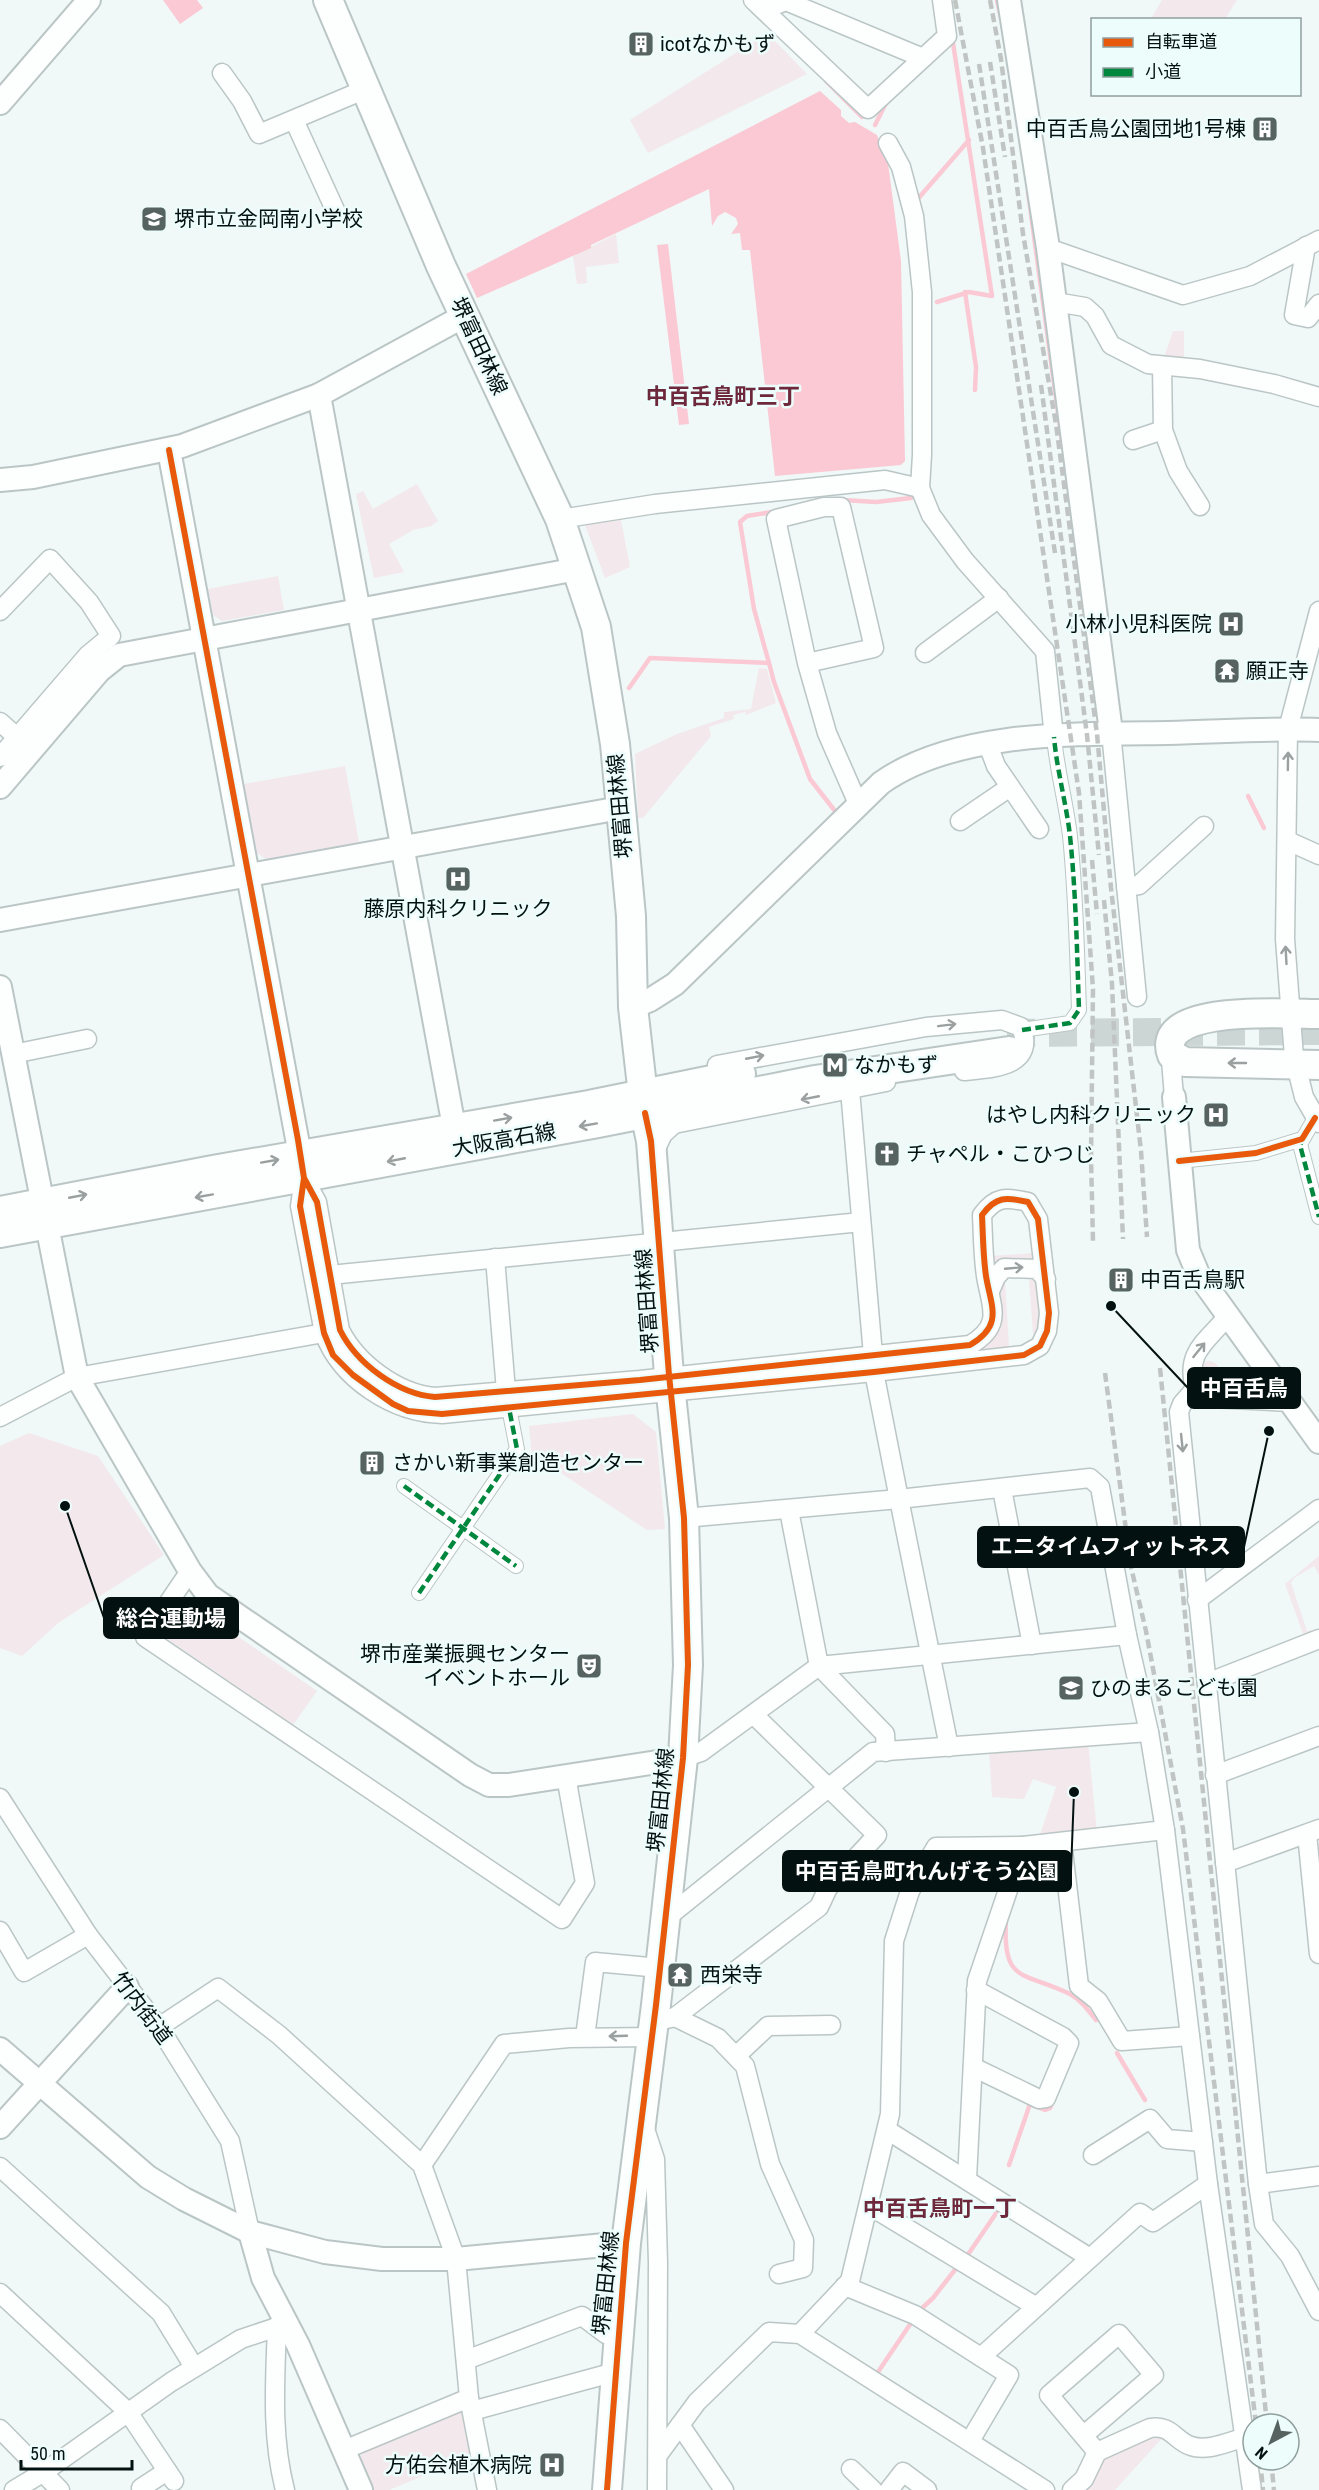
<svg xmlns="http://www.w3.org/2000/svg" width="1319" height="2490" font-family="'Roboto Condensed','Noto Sans JP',sans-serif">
<rect width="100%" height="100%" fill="#f0f9f8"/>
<!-- green -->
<g fill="#f3e8eb">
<polygon points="1162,0 1237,0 1225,19 1151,19"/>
<polygon points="761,37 768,43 773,39 807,74 648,153 630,120"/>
<polygon points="616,234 619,263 586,267 587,283 577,284 573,256"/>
<polygon points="1173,331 1184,331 1184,360 1164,357"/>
<polygon points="417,484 438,521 431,526 413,530 389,544 404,572 374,578 356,494 363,491 373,509"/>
<polygon points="621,520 630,567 605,578 585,525"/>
<polygon points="278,576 284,610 222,621 213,615 208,589"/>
<polygon points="759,668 767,669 776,703 746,715 745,712 733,715 734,719 709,727 711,736 643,818 638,818 635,754 677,734 724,718 724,712 751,709"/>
<polygon points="345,766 359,842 266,859 257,853 244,784"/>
<polygon points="1034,1253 1035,1263 994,1274 990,1256"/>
<path d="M1007,1276l-2,5 4,65 4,5 -42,1c35,-12 30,-42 28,-72z"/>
<polygon points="1037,1278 1042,1322 1036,1334 1033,1334 1029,1280"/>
<circle cx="1209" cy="1371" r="10"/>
<polygon points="633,1414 656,1432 665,1529 647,1530 538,1458 532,1457 529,1426"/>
<polygon points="29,1433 98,1456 164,1555 58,1623 22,1656 0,1648 0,1446"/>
<polygon points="1319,1556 1319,1575 1314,1566 1294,1578 1291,1583 1307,1631 1313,1630 1315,1635 1305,1639 1285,1584"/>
<polygon points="182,1598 317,1691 293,1725 163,1636 161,1629"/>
<polygon points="1088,1742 1097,1832 1039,1838 1056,1787 1033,1779 1024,1799 992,1797 989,1750"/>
<polygon points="458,2411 466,2416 473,2455 389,2490 372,2490 359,2460 363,2451"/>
<polygon points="1165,2435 1115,2490 1082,2490 1100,2459 1141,2438"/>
</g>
<!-- water -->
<g fill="#fac9d4">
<polygon points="163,0 197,0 203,8 180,24"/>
<polygon points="820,91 841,110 841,116 849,123 855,122 877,135 888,163 901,261 905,461 901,465 775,476 750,250 742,250 740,233 731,234 738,224 736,218 725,212 718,216 712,226 709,189 591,245 591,248 477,298 466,274"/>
<polygon points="668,244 689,424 679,425 657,245"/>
</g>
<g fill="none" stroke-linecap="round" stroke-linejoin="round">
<!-- stream -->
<g stroke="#fac9d4" stroke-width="4.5">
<polyline points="997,0 1001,18"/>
<polyline points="826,81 862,117"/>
<polyline points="875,125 886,103"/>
<polyline points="1028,192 1062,442"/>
<polyline points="916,201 969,140"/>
<polyline points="965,292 976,367 975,390"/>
<polyline points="937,302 969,292 992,296 953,43"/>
<polyline points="843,500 876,502 911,498"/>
<polyline points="769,663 774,682 810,779 835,811"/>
<polyline points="629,688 650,658 769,663 754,609 740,522 747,516 772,512"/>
<polyline points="1248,796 1264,828"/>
<path d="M1006,1920c-4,65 18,51 64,74 11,6 18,16 26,26"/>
<polyline points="1117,2053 1145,2100"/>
<polyline points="1009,2165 1030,2104 1045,2110 1050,2108 1053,2101"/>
<polyline points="967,2256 999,2209"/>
<polyline points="920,2310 933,2298 958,2266"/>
<polyline points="876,2375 911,2323"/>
</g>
<!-- primary-tunnel -->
<polyline stroke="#ccd6d5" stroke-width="28" stroke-dasharray="28 14" stroke-linecap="butt" points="1007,1033 1319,1031"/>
<defs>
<g id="pedestrian">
<path d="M1022,1030l48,-7 9,-13c-2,-58 -3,-116 -9,-174 -4,-34 -13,-65 -16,-99"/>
<polyline points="1315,1118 1300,1144 1319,1217"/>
<polyline points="1179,1161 1256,1153 1302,1139"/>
<polyline points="404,1486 516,1566"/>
<polyline points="419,1593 517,1449 509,1408"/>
</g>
<g id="minor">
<polyline points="753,0 868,109 947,36 942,0"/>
<polyline points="766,9 786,1 923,58"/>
<polyline points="222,73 242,101 259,134 366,89"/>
<polyline points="294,120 336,212"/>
<polyline points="888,143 901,167 914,216 922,292 922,455 920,488 931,515 965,561 1045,651 1054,737"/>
<polyline points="1306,246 1294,315 1308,318 1319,304"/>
<polyline points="1048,248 1183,295 1250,276 1319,240"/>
<polyline points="1055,302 1085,307 1095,316 1111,345 1148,364 1200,369 1274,384 1319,397"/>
<polyline points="1162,366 1163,430 1178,471 1200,506"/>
<polyline points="1133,440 1163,430"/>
<polyline points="560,519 655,504 885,480 920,488"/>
<polyline points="0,611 50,559 89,602 111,636 88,655 0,757"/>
<polyline points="1319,611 1288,729 1285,939 1294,1057 1304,1097 1319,1123"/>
<polyline points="925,653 999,598"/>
<polyline points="807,663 874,648 841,507 824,507 776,519 807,663 827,733 859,806"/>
<polyline points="0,722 17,737"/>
<polyline points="1111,732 1137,997"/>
<polyline points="987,742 996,766 1039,829"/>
<polyline points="960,821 1010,787"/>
<polyline points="1288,841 1319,855"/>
<polyline points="1126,887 1139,885 1204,826"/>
<polyline points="1170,1048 1174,1097"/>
<polyline points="13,1054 87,1039"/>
<path d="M717,1065l209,-38 76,-7 19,7c16,41 -31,41 -57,44"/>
<polyline points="850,1090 873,1355"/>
<polyline points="653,1155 663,1134 674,1124 886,1082"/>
<path d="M304,1178l13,24 23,128c17,34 58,64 95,67l205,-17 330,-35c34,-20 21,-38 16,-69 -3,-20 -3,-41 -4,-61 14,-19 24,-18 46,-13l10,17 11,94 -2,18 -7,15 -16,9 -150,17 -432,42c-49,-1 -101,-35 -118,-81l-24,-127z"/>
<polyline points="495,1258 506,1391"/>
<polyline points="330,1275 861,1222"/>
<polyline points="990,1291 996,1277 1004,1268 1037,1269 1046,1279"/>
<path d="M1227,1317c-22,26 -42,36 -32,72l16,9 79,4"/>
<polyline points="874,1372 899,1499 1090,1478 1100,1487 1127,1635 1149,1732 1165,1830 1208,2184 1252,2490"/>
<polyline points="1195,1389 1182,1404 1179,1412 1258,2184 1264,2224 1290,2256 1319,2311"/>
<polyline points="0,1417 77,1377 335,1331"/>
<polyline points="1002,1489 1032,1645"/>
<polyline points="789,1510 819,1666 885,1734 886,1752"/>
<polyline points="684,1518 899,1499 949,1747"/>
<polyline points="190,1571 145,1637 562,1919 585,1883 566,1776"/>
<polyline points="1197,1600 1319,1509"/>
<polyline points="1207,1683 1319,1639"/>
<polyline points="683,1758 701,1752 819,1666 1127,1635"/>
<polyline points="1215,1775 1319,1736"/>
<polyline points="0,1798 88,1935 159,2027 230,2141 250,2232"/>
<polyline points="1307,1834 1319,1954"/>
<polyline points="1062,1842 1079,1986 1098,2001 1122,2041 1190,2036"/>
<polyline points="1225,1863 1319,1829"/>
<polyline points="665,1919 873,1752 1149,1732"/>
<polyline points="0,1931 24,1972 88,1935"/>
<polyline points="675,2017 718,2038 745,2066 770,2164 804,2240 803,2268 779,2274"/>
<polyline points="654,2022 675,2017 819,1907 828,1888 877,1835 754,1715"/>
<polyline points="159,2027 218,1988 279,2035 422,2165 456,2259 469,2398 487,2490"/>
<polyline points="585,2037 595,1962 660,1968"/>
<polyline points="736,2056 768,2026 831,2025"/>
<polyline points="973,2067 1039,2099 1046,2098 1069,2043 1063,2037 976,1990"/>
<polyline points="644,2126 655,2159 658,2263 657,2490"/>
<polyline points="887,2130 1090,2258"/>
<polyline points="1093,2155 1150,2119 1167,2139 1203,2142"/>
<polyline points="422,2165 504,2044 569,2038 652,2037"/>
<polyline points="0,2167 161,2313 194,2367"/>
<polyline points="967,2179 977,1981 1023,1846"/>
<polyline points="1258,2184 1319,2176"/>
<polyline points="870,2206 1035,2306"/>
<polyline points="845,2286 915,2315 1009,2375 970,2441"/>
<polyline points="0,2293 128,2412 174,2481"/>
<path d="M277,2326c-2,56 -6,110 8,164"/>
<polyline points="800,2334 850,2281 890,2114 894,1941 910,1891 936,1847 1023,1846 1165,1830"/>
<polyline points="981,2357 1140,2213 1153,2222 1208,2184"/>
<polyline points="466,2360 582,2316 606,2334 617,2337"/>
<polyline points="472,2411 615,2372"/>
<polyline points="680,2425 724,2490"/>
<polyline points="0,2429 60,2490"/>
<polyline points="1084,2435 1154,2375 1119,2334 1049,2395 1097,2452"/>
<polyline points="344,2450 469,2398"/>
<polyline points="658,2455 697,2402 769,2332 800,2334 1045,2490"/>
<polyline points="851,2469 873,2490"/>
<polyline points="141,2488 167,2471"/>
<polyline points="14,2490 44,2472 171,2382 241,2339 286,2324"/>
<polyline points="889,2490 903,2472 927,2490"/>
<path d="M1072,2490l12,-11 13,-27 53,-24c21,-4 25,13 41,18 17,6 39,-5 55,-9"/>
</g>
<g id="tertiary">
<polyline points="1009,0 1048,248 1111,732"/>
<polyline points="0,103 89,0"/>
<polyline points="319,395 454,1127"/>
<polyline points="169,450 303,1171"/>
<polyline points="0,480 33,477 182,446 319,395 464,316"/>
<polyline points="0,787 99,671 119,655 577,569"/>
<polyline points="0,920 620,808"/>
<polyline points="0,987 77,1377 190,1571 208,1595 470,1775 489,1785 509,1785 683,1758"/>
<path d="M633,1007l17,-7 25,-16 206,-201c74,-53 200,-49 287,-50 51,-1 101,-5 151,-3"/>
<polyline points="1174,1097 1188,1250 1198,1274 1319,1442"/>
<polyline points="0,2049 148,2177 184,2199 250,2232 325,2252 382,2259 456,2259 626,2243"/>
<polyline points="0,2127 127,1987"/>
<polyline points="250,2232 263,2278 298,2345 361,2490"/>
</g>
<g id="primary">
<polyline points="328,0 441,266 560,519 596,627 615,744 631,916 633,1007 645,1113 651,1141 669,1375 684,1518 688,1665 683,1758 656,2005 626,2243 607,2490"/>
<path d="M1319,1014c-28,0 -167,-11 -147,41l13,7 134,3"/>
<polyline points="0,1211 213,1170 589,1105 741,1074"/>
<polyline points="0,1233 598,1123 815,1080 1009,1051"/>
</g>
</defs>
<!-- pedestrian casing -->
<use href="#pedestrian" stroke="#bac6c5" stroke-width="16"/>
<!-- minor casing -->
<use href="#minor" stroke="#bac6c5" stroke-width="21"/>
<!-- tertiary casing -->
<use href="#tertiary" stroke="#bac6c5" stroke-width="26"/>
<!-- primary casing -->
<use href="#primary" stroke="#bac6c5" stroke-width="32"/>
<!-- pedestrian -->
<use href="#pedestrian" stroke="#fdfefe" stroke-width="14"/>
<!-- minor -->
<use href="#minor" stroke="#fdfefe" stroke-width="18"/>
<!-- tertiary -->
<use href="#tertiary" stroke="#fdfefe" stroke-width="22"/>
<!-- primary -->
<use href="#primary" stroke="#fdfefe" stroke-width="28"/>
<!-- rail -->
<g stroke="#c0c4c3" stroke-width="4.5" stroke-dasharray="9 4.5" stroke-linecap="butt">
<polyline points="955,0 983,148 1079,793 1093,989 1091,1157 1093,1241"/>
<polyline points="990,0 1001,59 1023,234 1056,424 1097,734 1111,888 1141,1151 1147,1237"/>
<polyline points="990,62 1005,157"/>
<polyline points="979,64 1055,553"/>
<polyline points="1041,385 1087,735 1099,855"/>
<polyline points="1092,860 1097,914"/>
<polyline points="1104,900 1112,984 1123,1239"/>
<polyline points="1160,1368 1267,2424"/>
<polyline points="1105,1373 1131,1567 1146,1631 1183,1829 1256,2424"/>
<polyline points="1260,2460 1263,2490"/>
<polyline points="1271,2460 1274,2490"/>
</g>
<!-- quiet -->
<g stroke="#00873e" stroke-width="4.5" stroke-dasharray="9 4.5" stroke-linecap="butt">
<path d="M1022,1030l48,-7 9,-13c-2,-58 -3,-116 -9,-174 -4,-34 -13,-65 -16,-99"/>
<polyline points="1304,1136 1300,1145 1319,1217"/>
<polyline points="404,1486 516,1566"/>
<polyline points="419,1593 517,1449 509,1408"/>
</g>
<defs>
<g id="cycleway">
<path d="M169,450l129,690 6,38 -4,28 24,127 9,22 20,20 40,29 15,7 34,3 432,-42 150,-17 16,-9 7,-15 2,-18 -11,-94 -10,-17c-22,-5 -32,-6 -46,13 1,20 1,41 4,61 5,31 18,49 -16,69l-330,35 -205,17c-37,-3 -78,-33 -95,-67l-23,-128 -13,-24"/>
<polyline points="1179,1161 1256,1153 1302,1139 1315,1118"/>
<polyline points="607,2490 626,2243 656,2005 683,1758 688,1665 684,1518 669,1375 651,1141 645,1113"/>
</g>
</defs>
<!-- cycleway casing -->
<use href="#cycleway" stroke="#ecfdfb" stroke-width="10"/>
<!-- cycleway -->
<use href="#cycleway" stroke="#e8590c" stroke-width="6"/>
</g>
<!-- one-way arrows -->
<defs><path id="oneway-shaft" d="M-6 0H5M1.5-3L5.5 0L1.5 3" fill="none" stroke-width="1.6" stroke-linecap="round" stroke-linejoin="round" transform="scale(1.5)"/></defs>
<g stroke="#99a09f">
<use href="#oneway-shaft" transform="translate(1288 761) rotate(-89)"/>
<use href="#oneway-shaft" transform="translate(1286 955) rotate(-93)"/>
<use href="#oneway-shaft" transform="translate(947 1025) rotate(-7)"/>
<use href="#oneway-shaft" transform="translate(755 1057) rotate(-11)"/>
<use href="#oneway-shaft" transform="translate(1237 1063) rotate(-180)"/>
<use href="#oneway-shaft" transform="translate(810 1098) rotate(169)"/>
<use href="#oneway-shaft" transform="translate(503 1119) rotate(-10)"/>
<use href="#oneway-shaft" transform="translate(588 1125) rotate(170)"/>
<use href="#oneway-shaft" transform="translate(396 1160) rotate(169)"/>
<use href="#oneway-shaft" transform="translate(270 1161) rotate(-10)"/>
<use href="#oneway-shaft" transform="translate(78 1196) rotate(-11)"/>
<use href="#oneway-shaft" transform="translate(204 1196) rotate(170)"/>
<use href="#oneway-shaft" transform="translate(1014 1268) rotate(-5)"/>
<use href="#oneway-shaft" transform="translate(1199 1350) rotate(-51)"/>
<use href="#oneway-shaft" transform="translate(1182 1443) rotate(84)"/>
<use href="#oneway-shaft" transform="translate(618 2036) rotate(178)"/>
</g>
<!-- icons -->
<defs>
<symbol id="building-square" viewBox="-11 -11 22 22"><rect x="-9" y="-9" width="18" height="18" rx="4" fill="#566361" stroke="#ecfdfb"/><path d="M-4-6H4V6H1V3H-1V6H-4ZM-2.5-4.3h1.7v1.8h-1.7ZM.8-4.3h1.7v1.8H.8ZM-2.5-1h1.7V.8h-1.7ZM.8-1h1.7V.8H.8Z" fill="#fff"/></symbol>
<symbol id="school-square" viewBox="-11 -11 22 22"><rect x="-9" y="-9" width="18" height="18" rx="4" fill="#566361" stroke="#ecfdfb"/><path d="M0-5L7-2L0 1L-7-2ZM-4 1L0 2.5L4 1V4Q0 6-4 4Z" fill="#fff"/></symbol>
<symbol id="hospital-square" viewBox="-11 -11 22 22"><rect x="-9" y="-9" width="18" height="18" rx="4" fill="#566361" stroke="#ecfdfb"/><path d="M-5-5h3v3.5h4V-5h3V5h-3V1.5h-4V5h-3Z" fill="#fff"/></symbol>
<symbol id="temple-square" viewBox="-11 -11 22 22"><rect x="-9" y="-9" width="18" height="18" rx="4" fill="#566361" stroke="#ecfdfb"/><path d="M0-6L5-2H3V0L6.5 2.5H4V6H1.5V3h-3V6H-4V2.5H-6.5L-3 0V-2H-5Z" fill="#fff"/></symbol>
<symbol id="metro-square" viewBox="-11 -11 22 22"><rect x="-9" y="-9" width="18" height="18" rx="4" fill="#566361" stroke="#ecfdfb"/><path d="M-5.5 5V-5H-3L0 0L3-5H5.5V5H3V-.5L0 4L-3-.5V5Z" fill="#fff"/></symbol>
<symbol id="church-square" viewBox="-11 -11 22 22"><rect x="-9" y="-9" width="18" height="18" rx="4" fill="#566361" stroke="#ecfdfb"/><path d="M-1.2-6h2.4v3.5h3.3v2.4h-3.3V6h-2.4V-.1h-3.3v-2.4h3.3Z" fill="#fff"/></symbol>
<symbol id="theatre-square" viewBox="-11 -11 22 22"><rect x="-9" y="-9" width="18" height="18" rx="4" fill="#566361" stroke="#ecfdfb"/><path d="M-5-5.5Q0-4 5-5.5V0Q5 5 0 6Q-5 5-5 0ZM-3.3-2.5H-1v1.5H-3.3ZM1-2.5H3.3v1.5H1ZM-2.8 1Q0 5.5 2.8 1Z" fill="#fff"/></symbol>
</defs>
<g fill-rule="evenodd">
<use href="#building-square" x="626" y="29" width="30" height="30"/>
<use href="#building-square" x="1250" y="114" width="30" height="30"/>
<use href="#school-square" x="139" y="204" width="30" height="30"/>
<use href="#hospital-square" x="1216" y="609" width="30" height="30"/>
<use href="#temple-square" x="1212" y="656" width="30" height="30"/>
<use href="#hospital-square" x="443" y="864" width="30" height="30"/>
<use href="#metro-square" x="820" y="1050" width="30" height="30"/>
<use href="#hospital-square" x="1201" y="1100" width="30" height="30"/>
<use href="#church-square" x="872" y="1139" width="30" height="30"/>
<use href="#building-square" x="1106" y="1265" width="30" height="30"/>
<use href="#building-square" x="357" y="1448" width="30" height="30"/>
<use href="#theatre-square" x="574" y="1651" width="30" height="30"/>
<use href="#school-square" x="1056" y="1673" width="30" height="30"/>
<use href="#temple-square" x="665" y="1960" width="30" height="30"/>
<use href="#hospital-square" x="537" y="2450" width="30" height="30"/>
</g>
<g text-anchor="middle" stroke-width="5" stroke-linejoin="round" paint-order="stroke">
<!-- poi labels -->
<g font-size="21" fill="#031210" stroke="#ecfdfb" text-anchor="start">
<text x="660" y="51">icotなかもず</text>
<text x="1246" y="136" text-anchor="end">中百舌鳥公園団地1号棟</text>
<text x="174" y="226">堺市立金岡南小学校</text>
<text x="1212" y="631" text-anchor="end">小林小児科医院</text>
<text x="1246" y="678">願正寺</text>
<text x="458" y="916" text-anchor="middle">藤原内科クリニック</text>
<text x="854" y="1072">なかもず</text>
<text x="1196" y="1122" text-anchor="end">はやし内科クリニック</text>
<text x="906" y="1161">チャペル・こひつじ</text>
<text x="1140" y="1287">中百舌鳥駅</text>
<text x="392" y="1470">さかい新事業創造センター</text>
<text x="570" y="1661" text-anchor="end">堺市産業振興センター<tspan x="570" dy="24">イベントホール</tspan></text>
<text x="1090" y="1695">ひのまるこども園</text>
<text x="700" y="1982">西栄寺</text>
<text x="532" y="2472" text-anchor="end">方佑会植木病院</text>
</g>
<!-- street labels -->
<g font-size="21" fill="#031210" stroke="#ecfdfb">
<text transform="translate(479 346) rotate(65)" y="7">堺富田林線</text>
<text transform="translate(620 806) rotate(-95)" y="7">堺富田林線</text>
<text transform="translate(504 1140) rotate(-10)" y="7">大阪高石線</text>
<text transform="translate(647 1301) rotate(-94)" y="7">堺富田林線</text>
<text transform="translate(661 1800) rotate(-84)" y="7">堺富田林線</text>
<text transform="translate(142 2008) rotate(53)" y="7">竹内街道</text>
<text transform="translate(606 2283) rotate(-84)" y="7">堺富田林線</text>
</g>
<!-- neighbourhood labels -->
<g font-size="22" font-weight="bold" fill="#6d283c" stroke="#ecfdfb">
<text x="723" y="404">中百舌鳥町三丁</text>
<text x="940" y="2216">中百舌鳥町一丁</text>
</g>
</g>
<!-- callouts -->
<path fill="none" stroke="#031210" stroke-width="2" d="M1111 1306L1188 1388M1269 1431L1244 1547M65 1506L104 1618M1074 1792L1071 1871"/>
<g fill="#031210" stroke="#ecfdfb" stroke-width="2">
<circle cx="1111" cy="1306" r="6"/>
<circle cx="1269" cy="1431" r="6"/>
<circle cx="65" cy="1506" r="6"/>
<circle cx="1074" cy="1792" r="6"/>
</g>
<g fill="#031210" stroke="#031210" stroke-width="2">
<rect x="1188" y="1368" width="112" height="40" rx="6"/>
<rect x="978" y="1527" width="266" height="40" rx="6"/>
<rect x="104" y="1598" width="134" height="40" rx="6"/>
<rect x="783" y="1851" width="288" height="40" rx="6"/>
</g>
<g font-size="22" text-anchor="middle" font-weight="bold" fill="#fff">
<text x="1244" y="1396">中百舌鳥</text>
<text x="1111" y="1554">エニタイムフィットネス</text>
<text x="171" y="1626">総合運動場</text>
<text x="927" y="1879">中百舌鳥町れんげそう公園</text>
</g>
<!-- legend -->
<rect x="1091" y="18" width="210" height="78" fill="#ecfdfb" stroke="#8f9f9d" stroke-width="1.5"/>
<rect x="1103" y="38" width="30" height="9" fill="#e8590c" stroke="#8f9f9d" stroke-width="1.5"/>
<text x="1145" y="48" font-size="18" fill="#031210">自転車道</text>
<rect x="1103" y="68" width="30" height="9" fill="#00873e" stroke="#8f9f9d" stroke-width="1.5"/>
<text x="1145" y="78" font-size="18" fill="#031210">小道</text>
<!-- north arrow -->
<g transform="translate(1271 2442) rotate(221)"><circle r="28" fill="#ecfdfb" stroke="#8f9f9d" stroke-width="1.5"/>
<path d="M0-4.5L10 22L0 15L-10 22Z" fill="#566361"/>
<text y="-9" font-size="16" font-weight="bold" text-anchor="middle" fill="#031210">N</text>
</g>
<!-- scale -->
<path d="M21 2460v9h111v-9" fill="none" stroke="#031210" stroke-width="3"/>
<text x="30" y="2460" font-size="18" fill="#031210" stroke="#ecfdfb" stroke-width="4.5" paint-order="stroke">50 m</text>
</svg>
